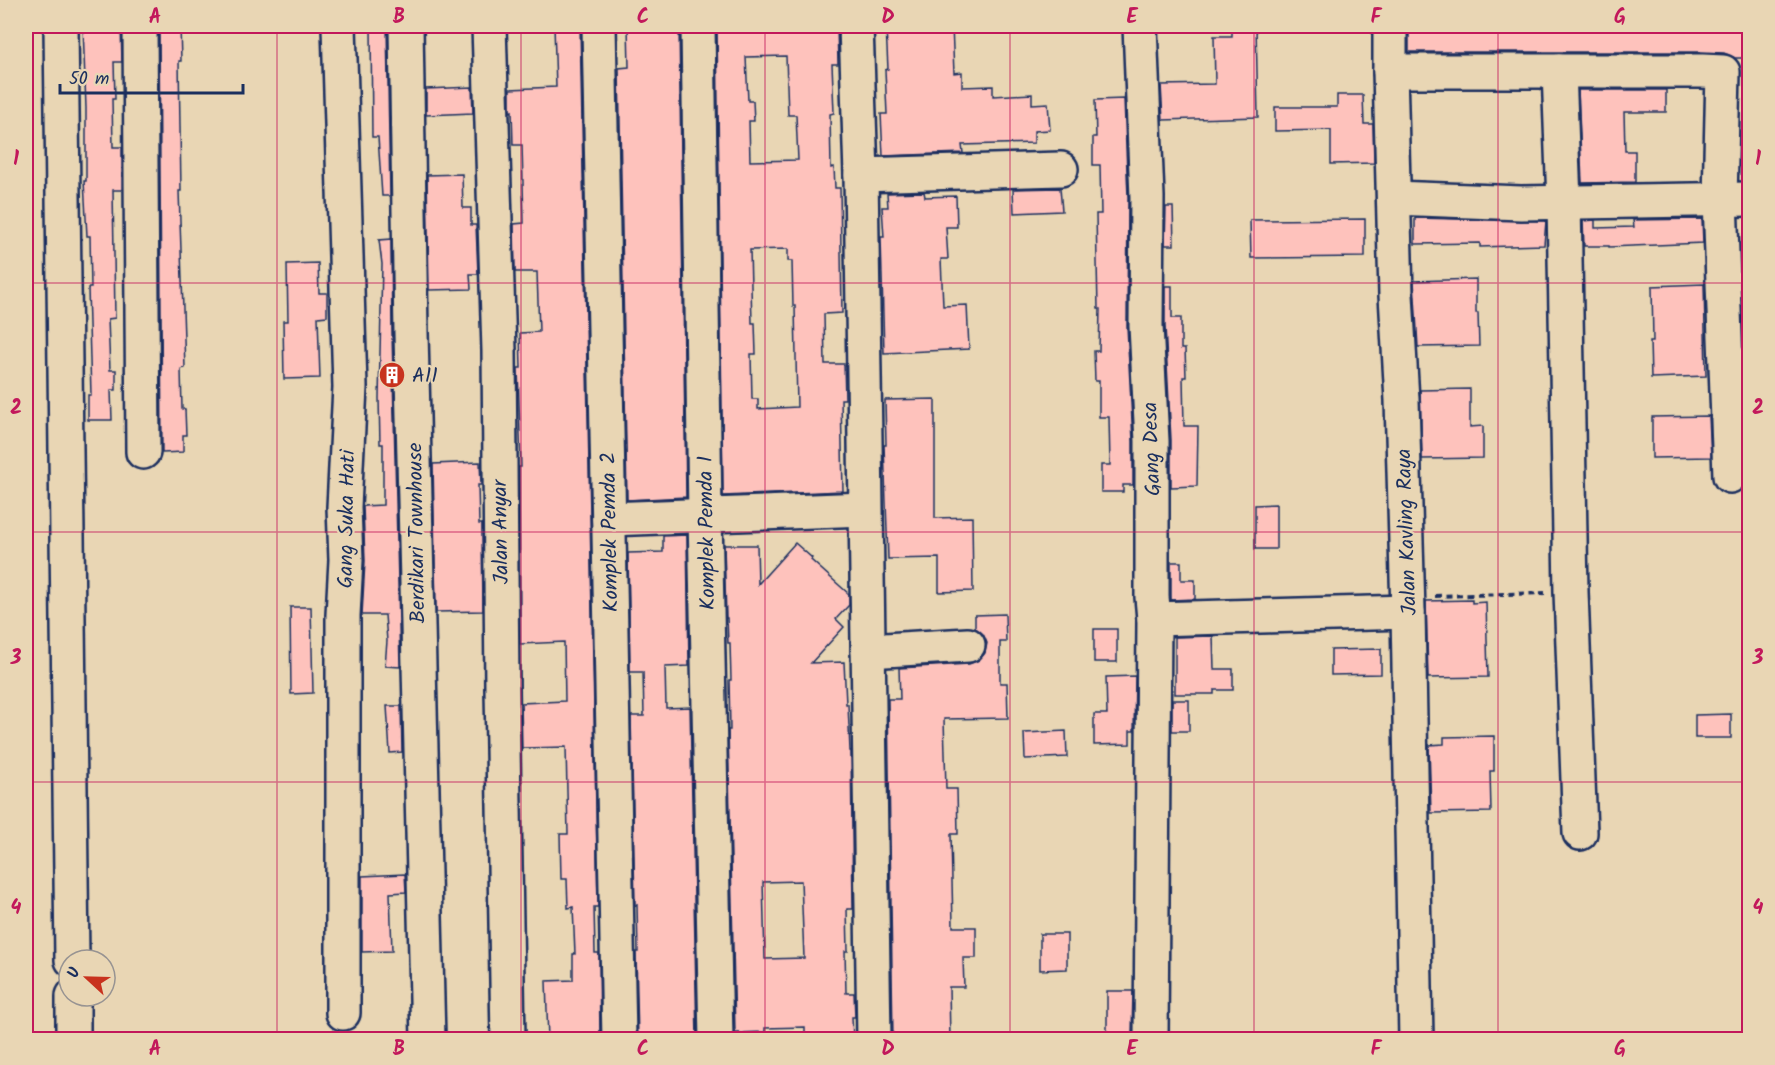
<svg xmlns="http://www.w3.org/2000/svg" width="1775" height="1065" font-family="Kalam,sans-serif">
<rect width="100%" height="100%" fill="#e9d6b4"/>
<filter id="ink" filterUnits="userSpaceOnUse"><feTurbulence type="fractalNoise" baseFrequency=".0167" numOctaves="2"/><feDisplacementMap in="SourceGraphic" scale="12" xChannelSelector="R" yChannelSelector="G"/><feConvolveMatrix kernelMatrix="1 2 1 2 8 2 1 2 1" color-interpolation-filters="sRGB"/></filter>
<g filter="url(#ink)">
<!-- building -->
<g fill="#fec2bc" stroke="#1b2f5e" stroke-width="1.5" fill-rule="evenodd">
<polygon points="83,26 121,26 122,62 114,62 115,99 112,99 113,147 122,147 122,190 113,190 115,318 108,319 110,370 116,370 116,390 111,390 112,420 88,420 88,395 91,395 88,288 91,288 90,236 87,236 84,181 86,181 86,108"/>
<polygon points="159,26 180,26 181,61 179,61 181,191 179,191 185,368 181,369 182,409 185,409 186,435 183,435 183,452 162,453"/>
<polygon points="371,26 387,26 390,196 382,196 378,137 372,137"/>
<polygon points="554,26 580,26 598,907 594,907 595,953 599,953 600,1040 548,1040 546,981 573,980 573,954 575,954 573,907 568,908 567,879 561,879 560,834 568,834 566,747 522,748 521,703 565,701 564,642 520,644 519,467 521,467 518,368 521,368 520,333 539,332 537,272 515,272 514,224 524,223 522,145 513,145 512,111 510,112 510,89 556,87"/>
<polygon points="628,26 652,26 652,27 679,26 686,497 627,500 619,68 629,67"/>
<path d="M717,26h62v1l58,-1 1,38h-6l2,49 -4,1 1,54 3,-1 1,21h5l2,125 -18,1 1,50h19l1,35h-4l2,92 -120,5zM786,56l2,59h8l2,45 -48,1 -1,-40h5l-1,-20h-5l-2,-44zM788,249v12h4l1,45h2l2,101 -39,2v-10h-6l-1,-45h5l-1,-31h-3l-2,-73z"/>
<polygon points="886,26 952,26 954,73 962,72 962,87 993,86 993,96 1032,94 1032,104 1048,103 1050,130 1034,131 1034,143 962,145 963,153 883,156 881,114 887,114 885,70 888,69"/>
<polygon points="1232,26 1256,26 1258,117 1163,120 1161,85 1215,84 1214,36 1232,36"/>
<polygon points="1442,26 1745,26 1746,58 1735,58 1724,53 1702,52 1409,52 1409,27"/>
<polygon points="472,87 473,113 426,115 426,89"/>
<polygon points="1578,90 1666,90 1666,112 1624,112 1625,151 1635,151 1635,182 1582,183"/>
<polygon points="1337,95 1363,95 1364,124 1373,124 1374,163 1331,164 1331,130 1275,131 1275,107 1337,107"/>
<polygon points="1124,99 1128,197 1127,326 1133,441 1133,485 1123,485 1123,492 1101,492 1101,465 1110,465 1109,417 1099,417 1099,381 1095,381 1094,351 1099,351 1100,309 1098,309 1096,214 1101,214 1100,165 1093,165 1093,137 1096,137 1095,100"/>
<polygon points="462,174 463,208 471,208 471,225 476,225 478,274 470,274 471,289 429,290 427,175"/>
<polygon points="1060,188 1062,211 1014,213 1013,189"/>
<polygon points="924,192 925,197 956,196 957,227 946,227 948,259 941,259 943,306 967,305 969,349 884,353 881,237 884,237 882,207 888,207 887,193"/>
<polygon points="1166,207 1173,207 1174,245 1165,245"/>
<polygon points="1415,218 1546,221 1544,245 1480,247 1480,243 1415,244"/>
<polygon points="1365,219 1365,257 1251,258 1250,220"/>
<polygon points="1702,219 1703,243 1609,247 1609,246 1584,246 1583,221 1595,220 1595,228 1634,227 1633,220"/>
<polygon points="391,239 392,333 400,667 385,666 387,641 385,615 362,615 365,561 363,506 383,505 383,444 380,444 379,398 382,264 379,240"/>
<polygon points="318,263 319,293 327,293 327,316 318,317 320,378 284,379 283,321 288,321 287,264"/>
<polygon points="1476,279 1476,313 1478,313 1479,346 1418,347 1414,281"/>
<polygon points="1704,284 1706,376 1651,378 1650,341 1653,341 1652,286"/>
<polygon points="1165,286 1172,286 1172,318 1181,318 1181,349 1185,349 1186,377 1183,377 1184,426 1198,426 1197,486 1171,487 1171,440 1165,326"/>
<polygon points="1470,389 1470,427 1483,426 1483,458 1422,459 1420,390"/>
<polygon points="935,399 935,518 972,517 973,591 939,592 939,558 888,559 884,445 886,445 885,400"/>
<polygon points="1709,416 1711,457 1652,458 1652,417"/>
<polygon points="480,462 481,485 478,485 479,524 482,524 483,611 436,612 433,464"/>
<polygon points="1276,504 1276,549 1255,549 1255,505"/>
<polygon points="687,535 689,666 665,667 666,708 690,707 697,1040 638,1040 636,952 638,952 637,905 635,906 631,716 644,716 643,672 630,672 628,553 663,552 663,536"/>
<path d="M795,543l17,15 -1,2 38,34v11l-13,14 8,8 -33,36 33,-1 2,42h2l2,47h1l2,158h-6l1,42h-3l1,42h8l1,24h-3l1,23h-48v-13l-40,1v4l-30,1 -7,-303h2l-1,-50h2l-1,-37h-2l-1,-25h-1l-2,-73h33l1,39zM801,881l3,77 -39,1 -2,-77z"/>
<polygon points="1171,562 1181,562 1181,580 1195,580 1195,599 1171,600"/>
<polygon points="1472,600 1472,603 1486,602 1488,677 1428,678 1426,601"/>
<polygon points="290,607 311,607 313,693 291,694"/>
<polygon points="1005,614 1006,642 1000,642 1000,683 1007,683 1008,718 944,719 946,789 957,789 958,834 951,834 953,927 976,927 976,958 963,958 964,987 949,987 950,1040 893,1040 888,699 900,699 899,668 969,664 979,660 985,653 987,643 983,634 975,628 975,615"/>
<rect x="1094" y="629" width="23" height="33"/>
<polygon points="1213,636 1214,669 1233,669 1233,690 1214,690 1214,694 1175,694 1175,637"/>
<polygon points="1381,649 1381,674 1331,675 1331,650"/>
<polygon points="1135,676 1134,731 1130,731 1130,744 1094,745 1094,714 1107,714 1106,677"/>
<rect x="1172" y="700" width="17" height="31"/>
<polygon points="387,706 401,706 402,752 390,753"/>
<polygon points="1731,714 1731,738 1695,738 1695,715"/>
<polygon points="1066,731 1067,757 1025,759 1024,733"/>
<polygon points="1494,736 1494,771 1490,771 1491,812 1431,813 1429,745 1444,744 1444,737"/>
<polygon points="405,874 406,892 390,893 392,951 362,952 362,876"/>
<polygon points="1040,934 1067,934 1067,969 1040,970"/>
<polygon points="1107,991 1133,991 1132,1034 1107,1034"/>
</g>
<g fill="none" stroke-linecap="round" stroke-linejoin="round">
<defs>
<g id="minor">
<polyline points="61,26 72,960"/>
<polyline points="140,26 143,452"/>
<polyline points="339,26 350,387 344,507 346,560 343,615 343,1013"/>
<polyline points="406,26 411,333 428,1040"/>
<polyline points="489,26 499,351 502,688 508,1040"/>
<polyline points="599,26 619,1040"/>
<polyline points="698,26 705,515 716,1040"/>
<polyline points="856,26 861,175 874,1040"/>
<polyline points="1140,26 1147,197 1146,326 1152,441 1152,597 1154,619 1151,1040"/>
<polyline points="1390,26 1390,71 1396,295 1402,400 1408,612 1416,1040"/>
<polyline points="1390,71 1702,71 1723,72 1720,199 1730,476"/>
<polyline points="1559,71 1564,202 1571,592 1580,833"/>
<polyline points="861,175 1061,169"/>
<polyline points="1394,198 1521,203 1750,199"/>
<polyline points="609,519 865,509"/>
<polyline points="1154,619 1408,612"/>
<polyline points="868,651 968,645"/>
<polyline points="73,996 73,1040"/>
</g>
</defs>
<!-- minor casing -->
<use href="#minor" stroke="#1b2f5e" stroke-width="38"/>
<!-- path -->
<polyline stroke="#1b2f5e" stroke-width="4" stroke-dasharray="6 4.5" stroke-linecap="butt" points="1435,596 1545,593"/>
<!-- minor -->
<use href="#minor" stroke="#e9d6b4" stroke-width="33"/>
</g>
</g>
<!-- grid -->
<path fill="none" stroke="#c2185b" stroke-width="1.5" stroke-opacity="0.55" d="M277,26v1014M521,26v1014M765,26v1014M1010,26v1014M1254,26v1014M1498,26v1014M26,283h1724M26,532h1724M26,782h1724"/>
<!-- icons -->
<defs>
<symbol id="building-disc" viewBox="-11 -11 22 22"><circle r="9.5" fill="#c8321e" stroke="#e9d6b4"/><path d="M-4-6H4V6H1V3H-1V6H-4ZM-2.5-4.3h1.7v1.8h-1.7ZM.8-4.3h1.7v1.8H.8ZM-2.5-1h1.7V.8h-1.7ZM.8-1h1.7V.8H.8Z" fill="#fff"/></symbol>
</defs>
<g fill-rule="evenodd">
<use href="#building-disc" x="377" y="360" width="30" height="30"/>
</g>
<g text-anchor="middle" stroke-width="4.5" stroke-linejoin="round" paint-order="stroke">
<!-- poi labels -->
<g font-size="21" fill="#1b2f5e" stroke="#e9d6b4" text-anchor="start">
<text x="412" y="382">A11</text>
</g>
<!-- street labels -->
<g font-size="21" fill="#1b2f5e" stroke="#e9d6b4">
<text transform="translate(1151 449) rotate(-92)" y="7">Gang Desa</text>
<text transform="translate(346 519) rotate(-89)" y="7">Gang Suka Hati</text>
<text transform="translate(500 532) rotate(-91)" y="7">Jalan Anyar</text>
<text transform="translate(609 532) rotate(-91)" y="7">Komplek Pemda 2</text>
<text transform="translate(1406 532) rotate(-92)" y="7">Jalan Kavling Raya</text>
<text transform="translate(416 533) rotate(-91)" y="7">Berdikari Townhouse</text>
<text transform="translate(706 533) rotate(-91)" y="7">Komplek Pemda 1</text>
</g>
</g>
<!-- margin -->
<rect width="1775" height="1065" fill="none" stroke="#e9d6b4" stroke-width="66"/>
<!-- north arrow -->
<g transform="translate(87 978) rotate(292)"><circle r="28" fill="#e9d6b4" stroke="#979392" stroke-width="1.5"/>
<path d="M0-4.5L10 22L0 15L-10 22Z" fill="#c8321e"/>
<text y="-9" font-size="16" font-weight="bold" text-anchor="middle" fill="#1b2f5e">U</text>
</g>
<!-- scale -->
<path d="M60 84v9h183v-9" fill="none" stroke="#1b2f5e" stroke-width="3"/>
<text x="69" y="84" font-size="18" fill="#1b2f5e" stroke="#e9d6b4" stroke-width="4.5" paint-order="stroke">50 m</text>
<rect x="33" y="33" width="1709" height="999" fill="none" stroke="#c2185b" stroke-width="2"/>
<g font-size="20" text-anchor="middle" font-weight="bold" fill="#c2185b">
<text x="155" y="23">A</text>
<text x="399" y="23">B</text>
<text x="643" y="23">C</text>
<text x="888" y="23">D</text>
<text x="1132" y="23">E</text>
<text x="1376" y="23">F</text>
<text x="1620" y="23">G</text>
<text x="16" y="165">1</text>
<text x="1758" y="165">1</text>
<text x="16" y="414">2</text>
<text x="1758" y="414">2</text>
<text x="16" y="664">3</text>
<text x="1758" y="664">3</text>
<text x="16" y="914">4</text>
<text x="1758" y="914">4</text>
<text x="155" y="1055">A</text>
<text x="399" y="1055">B</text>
<text x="643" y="1055">C</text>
<text x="888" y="1055">D</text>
<text x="1132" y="1055">E</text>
<text x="1376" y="1055">F</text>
<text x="1620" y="1055">G</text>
</g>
</svg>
